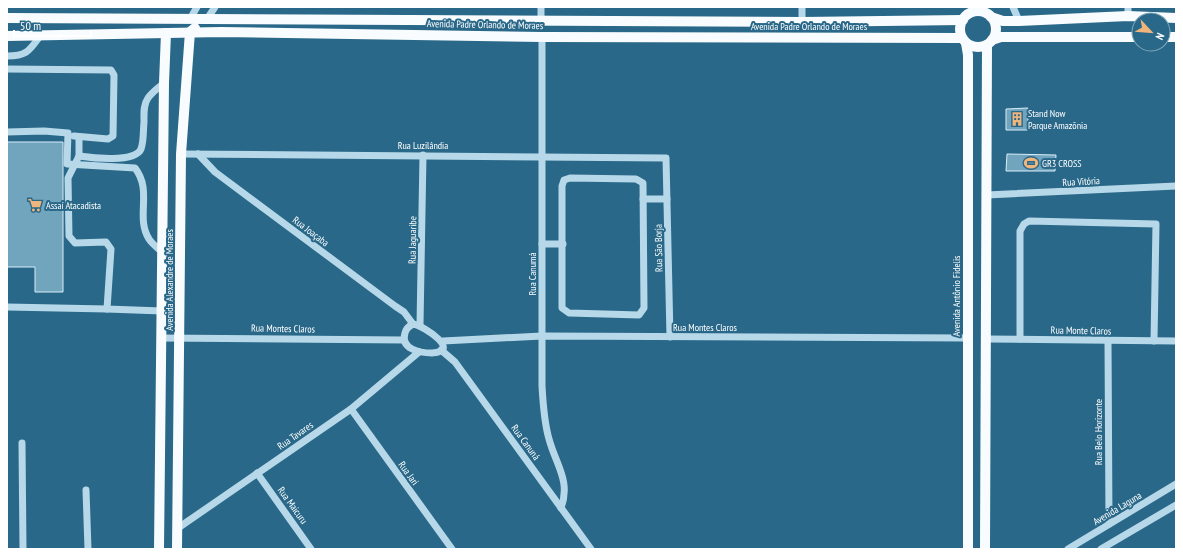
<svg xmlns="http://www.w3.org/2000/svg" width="1183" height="556" font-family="'PT Sans Narrow',sans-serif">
<rect width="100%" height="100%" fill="#296889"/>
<!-- building -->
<g fill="#71a5be" stroke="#daedf7">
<polygon points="1028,108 1028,130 1006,130 1006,109"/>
<polygon points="7,142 63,142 63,292 35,292 35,267 7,267"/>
<polygon points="1007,154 1056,155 1055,171 1006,171"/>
</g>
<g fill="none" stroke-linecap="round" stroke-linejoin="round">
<!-- minor -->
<g stroke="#b6d8e9" stroke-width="7">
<polyline points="1013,7 1019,21"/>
<polyline points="1128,7 1128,16"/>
<polyline points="190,19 197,7"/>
<polyline points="207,19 215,7"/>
<polyline points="541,20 541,7"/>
<polyline points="802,22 802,7"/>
<path d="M542,37v349c1,18 2,36 7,53 7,26 22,42 12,69"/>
<path d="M7,56c20,0 22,-5 33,-20"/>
<polyline points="7,69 111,70 114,75 113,136 108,139 74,136"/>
<path d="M7,132l37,-1 24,2 -1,31 68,4c18,23 0,49 14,71 3,5 9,9 13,13"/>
<polyline points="79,137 79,156 68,178 69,236 75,243 106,242 111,249 107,309 162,311"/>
<polyline points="181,154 666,158 670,337"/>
<polyline points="198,154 215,172 395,306 404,312 413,324"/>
<path d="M79,156c13,2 56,7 62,-7 3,-8 2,-18 3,-27 0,-8 -1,-17 4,-24 4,-6 10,-10 16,-15"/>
<polygon points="570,178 636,179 643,183 644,308 639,315 569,313 562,308 562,186 564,180"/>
<polyline points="987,195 1176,186"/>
<polyline points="643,199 667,199"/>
<polyline points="542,244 563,244"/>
<polyline points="7,307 107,309"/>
<path d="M413,324c12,2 49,28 19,29 -12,0 -32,-4 -27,-20 1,-4 4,-7 8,-9z"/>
<polyline points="420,325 423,155"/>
<polyline points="161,338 404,340"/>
<polyline points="987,339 1176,341"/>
<polyline points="1020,339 1020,231 1024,224 1029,221 1156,224 1154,341"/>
<polyline points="1108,340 1109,524"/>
<polyline points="443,341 542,336 968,338"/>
<polyline points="441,350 455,362 591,549"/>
<polyline points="351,409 452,549"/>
<polyline points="22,443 23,549"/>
<polyline points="257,473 311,549"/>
<polyline points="86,490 88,549"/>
<polyline points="178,528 351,409 419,352"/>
<polyline points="1068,549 1176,484"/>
<polyline points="1101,549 1176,505"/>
</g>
<!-- major -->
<g stroke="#f8fcfe" stroke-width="10">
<circle cx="978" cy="29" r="18"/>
<polyline points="991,17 1003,21 1019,21 1128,16 1176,18"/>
<polyline points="7,18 802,22 963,20"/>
<polyline points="7,36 221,32 542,37 962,38"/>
<polyline points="1163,37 1176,37"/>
<polyline points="992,40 1001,37 1139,37"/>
<polyline points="966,43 968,55 968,549"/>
<polyline points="159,549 164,83 166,33"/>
<polyline points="177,549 181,154 190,32 195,28"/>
<polyline points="985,549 987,45"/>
</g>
</g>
<!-- icons -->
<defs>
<symbol id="building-bare" viewBox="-9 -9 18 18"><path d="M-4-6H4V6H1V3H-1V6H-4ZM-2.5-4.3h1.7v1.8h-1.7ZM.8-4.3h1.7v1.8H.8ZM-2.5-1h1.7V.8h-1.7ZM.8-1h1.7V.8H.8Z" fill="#f0b57d" stroke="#296889" stroke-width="2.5" paint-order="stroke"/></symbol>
<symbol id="stadium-bare" viewBox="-9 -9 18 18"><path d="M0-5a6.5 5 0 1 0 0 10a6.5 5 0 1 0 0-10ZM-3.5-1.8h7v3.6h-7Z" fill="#f0b57d" stroke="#296889" stroke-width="2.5" paint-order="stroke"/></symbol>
<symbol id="supermarket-bare" viewBox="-9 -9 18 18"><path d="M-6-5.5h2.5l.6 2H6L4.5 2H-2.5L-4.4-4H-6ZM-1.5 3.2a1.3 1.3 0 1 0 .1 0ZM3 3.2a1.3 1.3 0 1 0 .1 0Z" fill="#f0b57d" stroke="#296889" stroke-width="2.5" paint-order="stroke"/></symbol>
</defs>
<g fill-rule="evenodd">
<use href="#building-bare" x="1007" y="109" width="20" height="20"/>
<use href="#stadium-bare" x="1021" y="153" width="20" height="20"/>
<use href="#supermarket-bare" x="25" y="195" width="20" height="20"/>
</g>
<g text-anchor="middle" stroke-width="4" stroke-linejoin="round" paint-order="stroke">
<!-- street labels -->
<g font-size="10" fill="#fff" stroke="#296889">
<text transform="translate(485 24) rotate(1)" y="4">Avenida Padre Orlando de Moraes</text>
<text x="809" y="30">Avenida Padre Orlando de Moraes</text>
<text x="423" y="149">Rua Luzilândia</text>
<text transform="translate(1081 181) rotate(-3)" y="4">Rua Vitória</text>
<text transform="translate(311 231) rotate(37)" y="4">Rua Joaçaba</text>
<text transform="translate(412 240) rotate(-89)" y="4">Rua Jaguaribe</text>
<text transform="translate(658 248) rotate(-91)" y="4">Rua São Borja</text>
<text transform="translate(532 274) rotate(-90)" y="4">Rua Canumá</text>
<text transform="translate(169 280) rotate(-90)" y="4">Avenida Alexandre de Moraes</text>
<text transform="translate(956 296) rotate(-90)" y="4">Avenida Antônio Fidelis</text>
<text x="705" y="331">Rua Montes Claros</text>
<text transform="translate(283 328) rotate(1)" y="4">Rua Montes Claros</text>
<text transform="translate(1081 330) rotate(1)" y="4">Rua Monte Claros</text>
<text transform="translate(1098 432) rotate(-90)" y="4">Rua Belo Horizonte</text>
<text transform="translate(295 435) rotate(-35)" y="4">Rua Tavares</text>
<text transform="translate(526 442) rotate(54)" y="4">Rua Canuná</text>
<text transform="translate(409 473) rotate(54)" y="4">Rua Jari</text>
<text transform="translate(293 505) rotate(54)" y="4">Rua Maicuru</text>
<text transform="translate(1117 508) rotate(-31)" y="4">Avenida Laguna</text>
</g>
<!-- poi labels -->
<g font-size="10" fill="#fff" stroke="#296889" text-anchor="start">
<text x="1028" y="117">Stand Now<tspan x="1028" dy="12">Parque Amazõnia</tspan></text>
<text x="1042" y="167">GR3 CROSS</text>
<text x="46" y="209">Assaí Atacadista</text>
</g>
</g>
<!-- border -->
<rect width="1183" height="556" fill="none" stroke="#ffffff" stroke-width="16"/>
<!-- north arrow -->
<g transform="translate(1151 32) rotate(116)"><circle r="19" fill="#296889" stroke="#7fa4b8"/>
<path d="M0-3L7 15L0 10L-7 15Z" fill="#f0b57d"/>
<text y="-6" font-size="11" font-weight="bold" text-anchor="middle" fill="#ffffff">N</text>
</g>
<!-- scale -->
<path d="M14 30v6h77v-6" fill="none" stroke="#ffffff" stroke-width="2"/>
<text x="20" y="30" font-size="12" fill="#ffffff" stroke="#296889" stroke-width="3" paint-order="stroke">50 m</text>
</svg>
